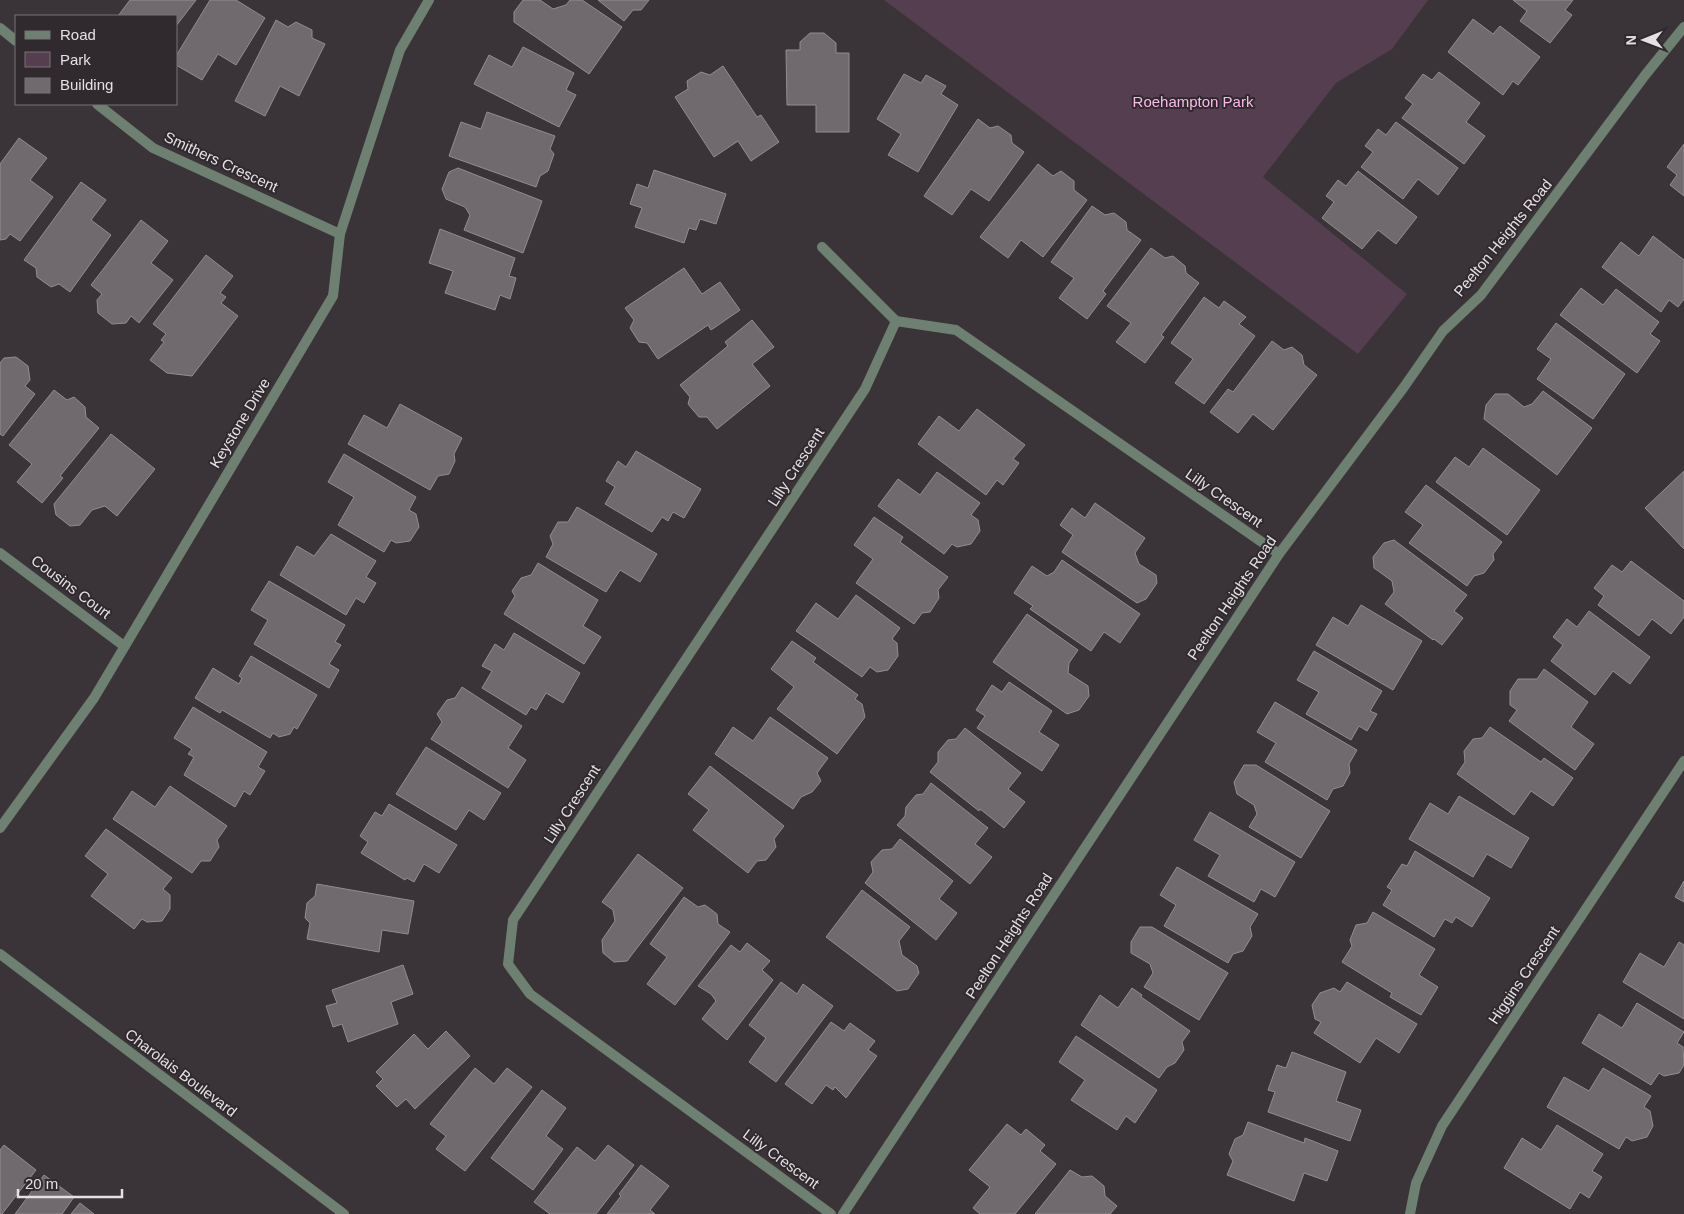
<svg xmlns="http://www.w3.org/2000/svg" width="1684" height="1214" font-family="Helvetica,sans-serif">
<rect width="100%" height="100%" fill="#3a3438"/>
<!-- green -->
<polygon fill="#563e51" points="884,0 1428,0 1392,49 1336,83 1263,177 1407,294 1358,354"/>
<!-- building -->
<g fill="#706a6f" stroke="#938c91">
<polygon points="130,0 196,0 176,26 176,16 118,16"/>
<polygon points="210,0 236,0 265,18 236,65 218,54 202,80 176,65 176,56"/>
<polygon points="523,0 540,0 553,9 566,5 570,0 582,0 622,27 589,74 514,22 514,12"/>
<polygon points="598,0 649,0 641,10 633,10 624,21"/>
<polygon points="1513,0 1573,0 1565,10 1572,15 1550,43 1520,21 1527,11"/>
<polygon points="1473,19 1493,34 1500,26 1540,57 1518,85 1513,81 1503,95 1448,52"/>
<polygon points="276,20 288,27 296,22 312,30 312,38 325,44 299,96 280,86 265,116 235,101"/>
<polygon points="810,33 824,33 836,43 836,53 849,53 849,132 816,132 816,105 787,105 786,50 800,50 800,42"/>
<polygon points="523,47 574,73 566,90 576,95 559,127 474,84 489,55 512,67"/>
<polygon points="723,66 757,117 761,115 779,142 751,161 738,141 714,157 675,97 688,89 687,81 701,72 710,75"/>
<polygon points="1439,72 1480,103 1466,122 1485,136 1464,164 1402,118 1413,104 1405,98 1423,74 1432,80"/>
<polygon points="904,74 921,83 926,75 946,86 941,94 958,105 918,172 888,155 901,134 877,119"/>
<polygon points="487,112 555,136 550,149 554,154 548,171 540,176 536,187 449,156 461,122 481,129"/>
<polygon points="978,119 990,128 998,126 1011,135 1012,143 1024,152 989,201 971,189 952,215 924,196"/>
<polygon points="1396,122 1458,168 1438,195 1418,179 1403,199 1361,167 1373,152 1365,146 1378,129 1386,135"/>
<polygon points="19,138 47,158 30,180 53,197 20,241 10,234 6,239 0,240 0,164"/>
<polygon points="1684,144 1684,196 1670,185 1677,175 1667,167"/>
<polygon points="1038,164 1053,176 1061,171 1074,181 1074,190 1087,200 1043,257 1021,240 1008,258 980,237"/>
<polygon points="458,168 542,201 523,253 464,230 470,215 465,207 446,199 442,189 449,172"/>
<polygon points="654,170 726,194 716,224 700,219 696,230 689,228 684,243 635,227 642,208 630,204 637,184 648,188"/>
<polygon points="1358,171 1417,217 1396,244 1378,230 1362,249 1322,218 1334,202 1326,196 1338,180 1346,186"/>
<polygon points="81,182 106,200 91,220 111,235 70,292 59,284 51,287 37,277 36,268 24,260"/>
<polygon points="1092,206 1105,215 1114,213 1126,222 1127,230 1141,240 1103,291 1106,294 1087,319 1059,298 1074,278 1051,262"/>
<polygon points="141,220 168,241 151,263 173,280 139,323 131,316 126,323 112,324 98,313 97,300 102,294 91,285"/>
<polygon points="440,229 515,258 509,276 516,278 510,299 500,295 495,310 445,293 453,271 429,263"/>
<polygon points="1653,236 1684,260 1684,299 1678,307 1669,300 1661,312 1602,267 1621,242 1639,256"/>
<polygon points="1151,248 1165,258 1173,256 1185,266 1186,273 1199,283 1161,335 1164,337 1145,363 1116,342 1131,323 1107,306"/>
<polygon points="206,255 233,276 220,293 226,297 221,303 238,316 192,376 167,373 150,360 164,342 161,340 166,334 153,324"/>
<polygon points="684,268 702,294 720,282 740,310 711,330 708,325 658,359 647,343 639,342 630,328 634,320 625,308"/>
<polygon points="1581,288 1603,305 1616,289 1659,322 1650,334 1660,341 1637,373 1560,315"/>
<polygon points="1204,297 1219,308 1224,301 1246,317 1239,324 1255,336 1204,404 1175,383 1193,359 1171,343"/>
<polygon points="752,320 774,347 752,364 770,386 717,429 707,417 699,417 688,404 690,397 680,385 728,346 725,342"/>
<polygon points="1556,323 1625,374 1593,419 1537,379 1551,359 1537,349"/>
<polygon points="1272,341 1284,350 1292,347 1302,355 1304,365 1317,375 1273,430 1253,414 1238,433 1210,412 1228,389 1233,392"/>
<polygon points="16,357 28,366 30,380 25,386 35,394 3,436 0,434 0,363 4,358"/>
<polygon points="54,390 67,400 74,397 85,407 86,417 99,428 60,476 63,478 42,503 17,482 32,464 9,445"/>
<polygon points="1543,391 1592,428 1557,475 1484,419 1486,405 1495,394 1508,394 1524,407 1532,404"/>
<polygon points="400,404 462,438 454,454 455,461 449,474 438,476 430,490 348,444 364,415 387,428"/>
<polygon points="977,409 1025,445 1013,459 1019,463 1003,485 997,480 986,495 918,444 939,416 959,431"/>
<polygon points="111,434 155,469 117,516 105,506 92,510 80,525 70,526 56,515 54,504"/>
<polygon points="1483,448 1540,490 1507,535 1436,482 1455,457 1469,467"/>
<polygon points="636,451 701,489 684,518 673,512 668,521 662,517 652,532 605,504 615,487 606,481 618,461 626,467"/>
<polygon points="344,454 416,497 409,510 416,514 419,527 410,541 396,543 391,540 384,552 338,525 354,497 328,482"/>
<polygon points="1684,471 1684,549 1645,508"/>
<polygon points="937,472 980,503 971,515 978,520 980,531 971,544 957,547 952,544 944,554 878,506 898,479 920,495"/>
<polygon points="1426,485 1502,542 1493,554 1494,560 1484,573 1474,576 1467,586 1409,543 1423,525 1405,512"/>
<polygon points="1095,503 1145,538 1135,553 1139,564 1156,575 1157,583 1146,599 1137,603 1062,552 1073,535 1060,525 1072,508 1085,518"/>
<polygon points="577,507 657,554 640,582 620,570 606,592 546,557 553,544 550,536 558,522 568,522"/>
<polygon points="874,517 903,537 900,542 948,577 938,590 939,598 930,612 922,613 914,624 856,583 873,559 854,545"/>
<polygon points="331,534 376,561 366,577 376,583 364,603 356,598 346,615 280,575 297,546 314,556"/>
<polygon points="1394,540 1467,595 1454,611 1463,618 1442,645 1434,639 1433,640 1385,604 1394,592 1392,581 1374,568 1373,557 1384,543"/>
<polygon points="1062,560 1140,614 1120,643 1104,632 1091,651 1030,609 1033,606 1014,593 1032,566 1047,576 1054,572"/>
<polygon points="1631,561 1684,601 1684,617 1671,634 1652,619 1639,636 1598,605 1604,596 1594,588 1612,565 1622,572"/>
<polygon points="538,563 598,600 583,626 601,637 584,664 504,614 515,596 512,591 521,578 531,575"/>
<polygon points="269,581 345,625 335,642 341,645 329,664 339,670 329,688 254,644 268,620 251,610"/>
<polygon points="856,595 900,628 892,639 897,643 898,656 888,670 877,672 870,667 862,677 796,631 816,603 838,619"/>
<polygon points="1361,605 1422,641 1393,690 1316,645 1333,617 1348,626"/>
<polygon points="1589,611 1650,657 1630,684 1613,671 1595,695 1551,661 1563,645 1553,637 1567,619 1577,627"/>
<polygon points="1027,614 1078,650 1069,663 1068,673 1088,686 1089,696 1079,710 1067,714 993,662"/>
<polygon points="514,633 580,673 563,703 546,693 536,710 531,707 526,715 482,688 492,671 482,666 495,644 504,650"/>
<polygon points="792,641 816,658 813,662 858,695 855,699 862,704 865,717 837,754 777,709 794,687 771,669"/>
<polygon points="1314,651 1382,691 1370,711 1377,714 1367,731 1359,726 1351,740 1306,714 1319,692 1297,680"/>
<polygon points="251,656 317,695 297,729 294,727 290,734 279,737 273,733 270,738 222,710 220,713 195,698 213,668 239,684 242,678 239,676"/>
<polygon points="1544,669 1588,702 1571,727 1594,744 1575,770 1509,721 1517,710 1510,705 1510,691 1518,679 1537,679"/>
<polygon points="1009,682 1052,711 1039,732 1059,745 1042,771 977,728 985,716 976,710 992,685 1002,692"/>
<polygon points="462,687 522,726 508,748 526,760 508,788 431,739 442,722 437,714 447,700 455,698"/>
<polygon points="1275,702 1357,750 1349,764 1350,773 1343,786 1333,789 1327,800 1265,762 1276,743 1257,732"/>
<polygon points="193,707 267,752 258,767 265,771 250,795 244,791 235,807 184,775 194,757 188,754 192,749 174,738"/>
<polygon points="770,717 828,758 817,773 821,781 812,792 801,797 793,809 715,754 733,727 753,741"/>
<polygon points="1490,727 1541,762 1544,758 1573,778 1553,806 1531,791 1514,815 1457,774 1465,762 1464,751 1473,739 1482,738"/>
<polygon points="965,728 1021,773 1008,789 1025,802 1004,828 980,809 979,811 930,772 938,762 938,752 948,740 956,739"/>
<polygon points="426,747 501,793 484,820 469,810 456,830 396,794"/>
<polygon points="1244,765 1256,765 1330,811 1301,858 1249,827 1257,814 1254,805 1237,794 1234,782"/>
<polygon points="710,766 784,826 774,839 776,847 766,860 757,861 748,873 693,830 709,810 688,794"/>
<polygon points="931,783 988,828 975,844 992,857 970,884 897,825 905,816 906,807 916,795 923,794"/>
<polygon points="170,786 227,826 217,840 219,847 210,861 201,861 192,873 113,819 132,791 155,807"/>
<polygon points="1459,796 1529,838 1511,868 1487,854 1473,877 1409,839 1430,803 1448,814"/>
<polygon points="389,804 457,845 439,873 424,864 414,882 407,878 405,880 361,853 368,842 360,836 375,812 382,816"/>
<polygon points="1210,812 1295,862 1275,897 1261,889 1254,902 1208,876 1220,855 1194,840"/>
<polygon points="106,829 172,878 163,889 170,895 170,909 162,921 147,922 142,919 134,929 91,896 108,874 85,856"/>
<polygon points="900,839 953,881 939,899 957,913 936,940 865,883 873,872 871,862 882,850 892,849"/>
<polygon points="1415,851 1490,898 1472,927 1456,917 1452,923 1445,919 1434,937 1383,905 1392,890 1387,887 1402,864 1407,866"/>
<polygon points="638,854 683,888 627,961 614,962 603,953 602,940 615,921 613,910 602,902"/>
<polygon points="1177,867 1258,914 1250,927 1252,936 1243,951 1233,954 1228,963 1164,926 1176,905 1160,895"/>
<polygon points="1684,881 1684,902 1675,897"/>
<polygon points="317,884 414,901 408,934 382,930 379,952 307,939 310,923 305,918 307,903 315,896"/>
<polygon points="862,890 910,927 899,941 902,955 917,966 919,973 908,989 897,991 826,937"/>
<polygon points="684,897 698,907 705,905 717,914 718,924 730,932 675,1005 647,984 667,957 650,944"/>
<polygon points="1373,912 1435,949 1419,975 1438,987 1421,1015 1390,997 1392,993 1342,962 1352,946 1350,940 1356,925 1367,923"/>
<polygon points="1140,927 1152,927 1228,973 1199,1020 1144,987 1153,973 1150,964 1131,953 1131,942"/>
<polygon points="1679,942 1684,945 1684,1019 1623,982 1640,953 1664,967"/>
<polygon points="747,943 770,961 762,970 773,980 727,1040 702,1019 716,1001 711,994 698,986 731,945 740,952"/>
<polygon points="403,965 413,994 391,1002 398,1024 348,1042 342,1024 333,1027 326,1006 337,1003 332,990"/>
<polygon points="781,982 797,994 803,984 833,1006 776,1082 749,1062 766,1038 749,1025"/>
<polygon points="1347,982 1417,1024 1399,1053 1376,1038 1360,1063 1314,1033 1321,1022 1315,1019 1312,1005 1320,993 1334,988 1340,992"/>
<polygon points="1132,988 1142,995 1141,997 1190,1031 1182,1042 1184,1050 1175,1063 1167,1067 1159,1078 1081,1025 1100,995 1118,1008"/>
<polygon points="1637,1003 1684,1032 1677,1043 1683,1047 1684,1065 1679,1073 1664,1076 1659,1073 1651,1085 1582,1043 1599,1014 1622,1028"/>
<polygon points="831,1022 844,1031 850,1023 875,1041 868,1050 877,1056 846,1098 835,1087 833,1090 826,1085 812,1104 785,1084"/>
<polygon points="446,1031 470,1056 415,1109 406,1099 397,1107 376,1086 383,1079 376,1072 414,1034 428,1049"/>
<polygon points="1076,1036 1157,1090 1135,1123 1126,1116 1117,1130 1071,1100 1085,1080 1059,1062"/>
<polygon points="1292,1052 1346,1072 1336,1101 1361,1110 1350,1141 1268,1112 1275,1092 1268,1090 1277,1065 1286,1068"/>
<polygon points="475,1068 494,1084 507,1068 532,1087 465,1171 436,1149 446,1136 430,1124"/>
<polygon points="1603,1068 1651,1096 1644,1107 1650,1111 1653,1126 1647,1137 1632,1141 1626,1137 1619,1149 1547,1107 1564,1077 1589,1091"/>
<polygon points="542,1090 566,1108 546,1136 563,1149 533,1190 491,1158"/>
<polygon points="1248,1122 1304,1143 1305,1138 1338,1151 1327,1181 1304,1173 1294,1201 1227,1175 1233,1161 1229,1154 1235,1139 1243,1135"/>
<polygon points="1007,1124 1021,1135 1026,1129 1045,1145 1040,1151 1056,1164 1015,1214 980,1214 973,1208 990,1187 969,1170"/>
<polygon points="1557,1125 1603,1154 1592,1171 1602,1177 1589,1198 1580,1192 1570,1209 1504,1168 1522,1138 1541,1150"/>
<polygon points="4,1145 36,1170 2,1214 0,1214 0,1150"/>
<polygon points="608,1145 634,1165 596,1214 550,1214 534,1202 577,1147 595,1161"/>
<polygon points="641,1165 669,1186 650,1210 655,1214 607,1214 621,1196 619,1194"/>
<polygon points="1070,1170 1082,1177 1092,1176 1104,1186 1105,1196 1117,1206 1110,1214 1035,1214"/>
<polygon points="44,1175 74,1197 62,1214 15,1214"/>
<polygon points="80,1203 94,1214 71,1214"/>
</g>
<g fill="none" stroke-linecap="round" stroke-linejoin="round">
<!-- minor -->
<g stroke="#6e8072" stroke-width="10">
<polyline points="0,28 16,41"/>
<polyline points="97,104 153,148 340,234"/>
<polyline points="822,247 896,321"/>
<polyline points="0,553 124,646"/>
<polyline points="0,828 94,698 333,296 340,234 400,50 429,0"/>
<polyline points="831,1214 530,994 508,964 513,920 865,389 896,321 956,330 1279,554"/>
<polyline points="843,1214 1279,554 1404,387 1443,331 1481,295 1646,74 1684,27"/>
<polyline points="1410,1214 1416,1183 1442,1126 1684,761"/>
</g>
<!-- tertiary -->
<polyline stroke="#6e8072" stroke-width="10" points="0,954 344,1214"/>
</g>
<g text-anchor="middle" stroke-width="4" stroke-linejoin="round" paint-order="stroke">
<!-- park labels -->
<g font-size="15" fill="#f9baeb" stroke="#302a2e">
<text x="1193" y="107">Roehampton Park</text>
</g>
<!-- street labels -->
<g font-size="15" fill="#e4e0e3" stroke="#302a2e">
<text transform="translate(221 162) rotate(25)" y="5">Smithers Crescent</text>
<text transform="translate(1503 238) rotate(-51)" y="5">Peelton Heights Road</text>
<text transform="translate(240 423) rotate(-59)" y="5">Keystone Drive</text>
<text transform="translate(796 467) rotate(-57)" y="5">Lilly Crescent</text>
<text transform="translate(1224 498) rotate(35)" y="5">Lilly Crescent</text>
<text transform="translate(71 587) rotate(37)" y="5">Cousins Court</text>
<text transform="translate(1232 598) rotate(-56)" y="5">Peelton Heights Road</text>
<text transform="translate(572 804) rotate(-57)" y="5">Lilly Crescent</text>
<text transform="translate(1009 936) rotate(-57)" y="5">Peelton Heights Road</text>
<text transform="translate(1524 975) rotate(-56)" y="5">Higgins Crescent</text>
<text transform="translate(181 1073) rotate(37)" y="5">Charolais Boulevard</text>
<text transform="translate(781 1159) rotate(36)" y="5">Lilly Crescent</text>
</g>
</g>
<!-- legend -->
<rect x="15" y="15" width="162" height="90" fill="#302a2e" stroke="#787376"/>
<rect x="25" y="31" width="25" height="8" fill="#6e8072" stroke="#787376"/>
<text x="60" y="40" font-size="15" fill="#e4e0e3">Road</text>
<rect x="25" y="52" width="25" height="15" fill="#563e51" stroke="#787376"/>
<text x="60" y="65" font-size="15" fill="#e4e0e3">Park</text>
<rect x="25" y="78" width="25" height="15" fill="#706a6f" stroke="#787376"/>
<text x="60" y="90" font-size="15" fill="#e4e0e3">Building</text>
<!-- north arrow -->
<g transform="translate(1644 40) rotate(269)" stroke="#302a2e" stroke-width="4" paint-order="stroke">
<path d="M0-4L9 19L0 12L-9 19Z" fill="#e4e0e3"/>
<text y="-8" font-size="14" font-weight="bold" text-anchor="middle" fill="#e4e0e3">N</text>
</g>
<!-- scale -->
<path d="M18 1189v8h104v-8" fill="none" stroke="#e4e0e3" stroke-width="2.5"/>
<text x="25" y="1189" font-size="15" fill="#e4e0e3" stroke="#302a2e" stroke-width="4" paint-order="stroke">20 m</text>
</svg>
